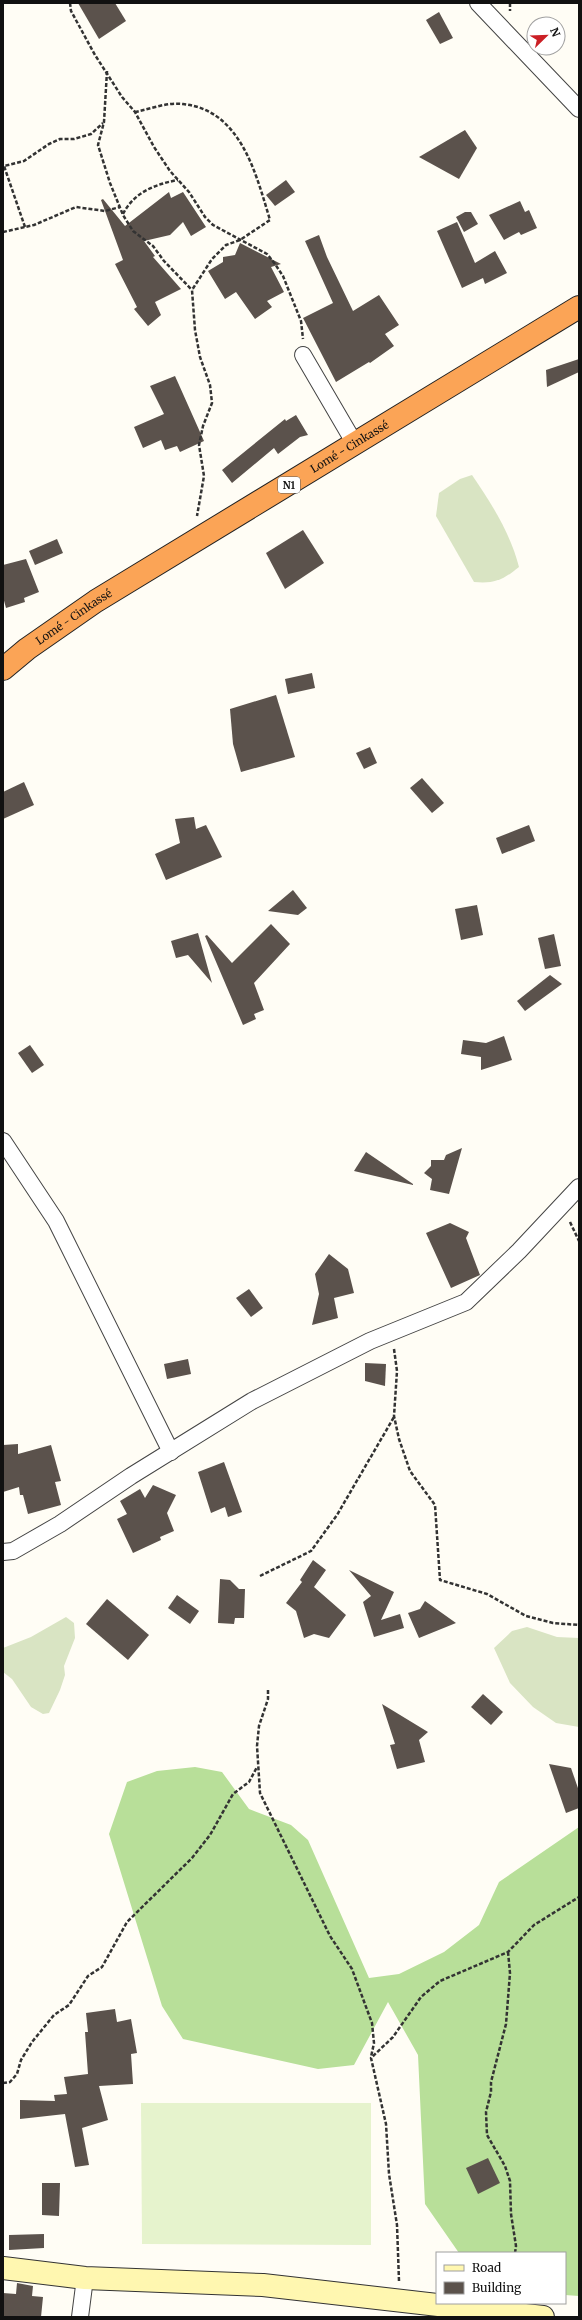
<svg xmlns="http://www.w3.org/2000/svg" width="582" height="2320" font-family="Merriweather,serif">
<rect width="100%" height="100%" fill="#fffdf5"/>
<!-- forest -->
<polygon fill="#b8df99" points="195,1767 222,1772 249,1809 291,1825 308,1840 369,1978 399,1974 444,1952 479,1925 499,1882 579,1827 579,2296 565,2295 565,2253 459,2253 425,2204 418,2055 388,2002 354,2065 318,2069 183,2039 162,2006 109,1834 127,1782 157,1771"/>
<!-- cemetery -->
<g fill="#d9e4c3">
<path d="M472,475c20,29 38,58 47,92 -16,13 -25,17 -45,15l-38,-66 3,-23 21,-14z"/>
<polygon points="66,1617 74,1623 75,1638 64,1666 65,1675 60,1690 49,1713 43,1714 31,1707 12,1679 3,1672 3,1648 31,1637"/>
<polygon points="527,1627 557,1637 579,1638 579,1727 556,1723 533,1707 510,1683 494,1648 512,1631"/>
</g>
<!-- pitch -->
<polygon fill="#e6f3cd" points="141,2103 371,2103 371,2245 142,2244"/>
<!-- building -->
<g fill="#5b524c">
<polygon points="78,3 115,3 126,21 99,39"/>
<polygon points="439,12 453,38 440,44 426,20"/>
<polygon points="465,130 477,148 459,179 419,157"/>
<polygon points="286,180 295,192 275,206 266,195"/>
<polygon points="169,192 171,198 183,192 206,227 191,236 183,222 170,235 144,241 155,256 153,257 181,289 155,302 161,315 148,326 134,309 137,307 115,264 123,260 101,200 103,199 125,226"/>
<polygon points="520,201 525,212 529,210 537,228 521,235 519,232 504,240 489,215"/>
<polygon points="465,212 471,212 478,224 464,232 456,217"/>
<polygon points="457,222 475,263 495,251 507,273 485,284 483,278 462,288 437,231"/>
<polygon points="319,235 327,257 353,311 379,295 399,325 385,334 394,346 370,363 369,362 336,382 303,318 333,303 305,241"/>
<polygon points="240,243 281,264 271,267 284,292 267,301 272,307 255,319 236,292 225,299 208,271 223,262 223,257 235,255"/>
<polygon points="579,359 579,372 547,387 546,370"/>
<polygon points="175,376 204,441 180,452 177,446 165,450 161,440 143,448 134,427 164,414 150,386"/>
<polygon points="296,415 308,435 300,437 278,454 274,448 232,483 222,470 285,419 286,421"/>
<polygon points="303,530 324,563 285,589 266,553"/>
<polygon points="57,539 63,553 35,565 29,551"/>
<polygon points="26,559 39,592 24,598 25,602 6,608 3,597 3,565"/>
<polygon points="312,673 315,688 288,694 285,679"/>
<polygon points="276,695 295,757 241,772 233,744 230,709"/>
<polygon points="370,747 377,763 364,769 356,753"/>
<polygon points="422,778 444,803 432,813 410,788"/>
<polygon points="24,782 34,805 3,819 3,792"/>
<polygon points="194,817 196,829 206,825 222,857 166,880 155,854 180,843 175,819"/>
<polygon points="529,825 535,841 502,854 496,838"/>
<polygon points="293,890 307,908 298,915 268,911"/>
<polygon points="477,905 483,935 461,940 455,909"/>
<polygon points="271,924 290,944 254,983 264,1010 254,1014 256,1019 243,1025 205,936 207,935 232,963"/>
<polygon points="198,933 212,983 188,955 176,958 171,941"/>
<polygon points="554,934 561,966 545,969 538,938"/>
<polygon points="550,975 562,984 525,1011 517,1001"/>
<polygon points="504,1036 512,1060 481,1070 481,1057 461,1054 463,1040 486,1043"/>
<polygon points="30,1045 44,1065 32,1073 18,1053"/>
<polygon points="462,1148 449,1194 430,1190 432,1179 424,1173 431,1166 431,1160 444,1160 446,1155"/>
<polygon points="366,1152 413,1184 413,1185 354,1171"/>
<polygon points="450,1223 469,1232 466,1238 480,1275 451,1288 426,1233"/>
<polygon points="329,1254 348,1269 354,1293 334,1298 338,1318 312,1325 319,1294 315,1274"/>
<polygon points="249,1289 263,1308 251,1317 236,1298"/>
<polygon points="188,1359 191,1374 167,1379 164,1364"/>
<polygon points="365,1363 386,1364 385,1386 365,1381"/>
<polygon points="18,1444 18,1454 51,1445 61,1481 55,1482 61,1505 28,1514 23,1495 20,1495 19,1487 3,1492 3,1445"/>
<polygon points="224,1462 242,1512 228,1517 225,1507 211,1513 198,1472"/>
<polygon points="153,1485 176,1495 167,1513 174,1531 160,1537 161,1540 133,1553 117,1519 127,1514 120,1501 140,1489 145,1498"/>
<polygon points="313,1560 326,1570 314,1587 346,1615 329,1638 314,1634 304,1638 296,1611 286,1603 302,1582 300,1580"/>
<polygon points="349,1570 394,1592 381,1620 400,1614 404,1628 374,1637 363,1602 371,1596"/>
<polygon points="220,1579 230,1580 239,1589 245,1589 244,1618 235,1618 234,1624 218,1623"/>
<polygon points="177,1595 199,1611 190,1624 168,1608"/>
<polygon points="107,1599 149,1635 128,1660 86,1624"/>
<polygon points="425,1601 456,1623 419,1638 408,1613 420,1609"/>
<polygon points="483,1694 503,1712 491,1725 471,1707"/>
<polygon points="382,1704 428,1732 419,1740 425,1762 397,1769 390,1745 395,1744"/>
<polygon points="549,1764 571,1768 579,1791 579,1808 566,1813"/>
<polygon points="115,2009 117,2022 131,2019 137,2053 131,2054 133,2084 99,2086 108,2120 82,2128 89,2165 75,2167 65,2114 20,2119 20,2100 55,2101 54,2095 67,2094 64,2077 88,2074 85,2032 88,2032 86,2013"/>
<polygon points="488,2158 500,2183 478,2194 466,2168"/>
<polygon points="42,2183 60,2183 59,2216 42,2215"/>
<polygon points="44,2234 44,2248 9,2250 9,2235"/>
<polygon points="17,2283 33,2286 32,2296 43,2297 41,2317 3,2317 3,2293 16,2294"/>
</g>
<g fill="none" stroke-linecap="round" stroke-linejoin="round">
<defs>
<g id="street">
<polyline points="478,3 579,109"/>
<polyline points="303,355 355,444"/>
<polyline points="3,1141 56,1221 171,1452"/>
<polyline points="3,1552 13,1551 60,1524 131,1476 252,1401 370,1341 466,1302 519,1251 579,1187"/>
<polyline points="80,2317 85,2278"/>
</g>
<polyline id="secondary" points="3,2268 85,2278 263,2285 543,2317"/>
<g id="highway">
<path id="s1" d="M3,669l24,-20 69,-48 483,-294"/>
</g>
</defs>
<!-- street casing -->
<use href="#street" stroke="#444" stroke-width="18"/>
<!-- secondary casing -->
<use href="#secondary" stroke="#333" stroke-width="24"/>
<!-- highway casing -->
<use href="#highway" stroke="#222" stroke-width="24"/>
<!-- path -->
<g stroke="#333" stroke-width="2.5" stroke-dasharray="4 2" stroke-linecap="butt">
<polyline points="70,3 71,11 95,55 122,97 135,112 154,147 170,171 189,192 205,217 213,225 267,254 275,264 283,276 301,321 303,339"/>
<polyline points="510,3 510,11"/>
<polyline points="107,71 104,122 98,145 110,183 123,215 133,231 153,246 164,261 192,290"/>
<path d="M135,112c15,-3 32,-10 48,-8 58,6 73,70 87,116l-30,20 -14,5 -14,14 -20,31 3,40 5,27 10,28 2,18 -9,23 -4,19 5,31 -7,40"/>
<path d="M123,214c11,-22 33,-30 55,-34"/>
<polyline points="25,227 4,166 24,161 49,144 60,139 74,139 91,134 103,123"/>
<polyline points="3,232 34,225 76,207 105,211 120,207"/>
<polyline points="570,1222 579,1241"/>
<polyline points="394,1349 397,1371 394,1416 399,1439 410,1471 435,1505 440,1580 487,1594 526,1616 553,1623 579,1625"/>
<polyline points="260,1576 311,1551 337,1515 394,1417"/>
<polyline points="268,1690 268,1699 259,1726 257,1746 260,1793 330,1936 352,1969 372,2023 374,2043 371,2057"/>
<polyline points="508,1952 510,1973 506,2024 491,2082 491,2092 486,2112 487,2135 505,2166 510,2181 511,2214 516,2246 515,2253"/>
<polyline points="3,2083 10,2082 17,2074 21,2060 32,2042 54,2015 69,2005 88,1976 102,1967 127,1922 192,1858 210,1835 233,1794 249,1782 257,1767"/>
<polyline points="399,2281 397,2225 389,2174 386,2124 371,2058 393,2037 421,1997 440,1981 508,1952 534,1925 579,1897"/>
</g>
<!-- street -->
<use href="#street" stroke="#fff" stroke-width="16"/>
<!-- secondary -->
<use href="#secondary" stroke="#fff7b0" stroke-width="22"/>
<!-- highway -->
<use href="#highway" stroke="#fba456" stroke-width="22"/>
</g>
<g text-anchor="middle" stroke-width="4" stroke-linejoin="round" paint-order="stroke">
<!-- shield labels -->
<rect fill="#fff" stroke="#585858" stroke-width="1" x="278" y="477" width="22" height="16" rx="3"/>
<g font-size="10" font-weight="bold" fill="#111">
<text x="289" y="489">N1</text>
</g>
<!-- street labels -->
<g font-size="11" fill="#111" stroke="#fff">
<text dy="4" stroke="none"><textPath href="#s1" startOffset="412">Lomé - Cinkassé</textPath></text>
<text dy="4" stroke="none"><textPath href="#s1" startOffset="88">Lomé - Cinkassé</textPath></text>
</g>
</g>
<!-- border -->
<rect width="582" height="2320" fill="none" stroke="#111111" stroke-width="8"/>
<!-- legend -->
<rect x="436" y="2252" width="130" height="52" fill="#ffffff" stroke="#a0a0a0"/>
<rect x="444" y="2265" width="20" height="6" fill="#fff7b0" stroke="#a0a0a0"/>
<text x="472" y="2272" font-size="12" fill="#111111">Road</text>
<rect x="444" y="2282" width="20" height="12" fill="#5b524c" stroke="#a0a0a0"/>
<text x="472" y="2292" font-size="12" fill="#111111">Building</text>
<!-- north arrow -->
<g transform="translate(546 36) rotate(67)"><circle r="19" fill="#ffffff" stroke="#a0a0a0"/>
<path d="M0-3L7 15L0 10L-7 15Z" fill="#cb1f25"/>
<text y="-6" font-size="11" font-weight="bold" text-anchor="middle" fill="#111111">N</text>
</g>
</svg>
